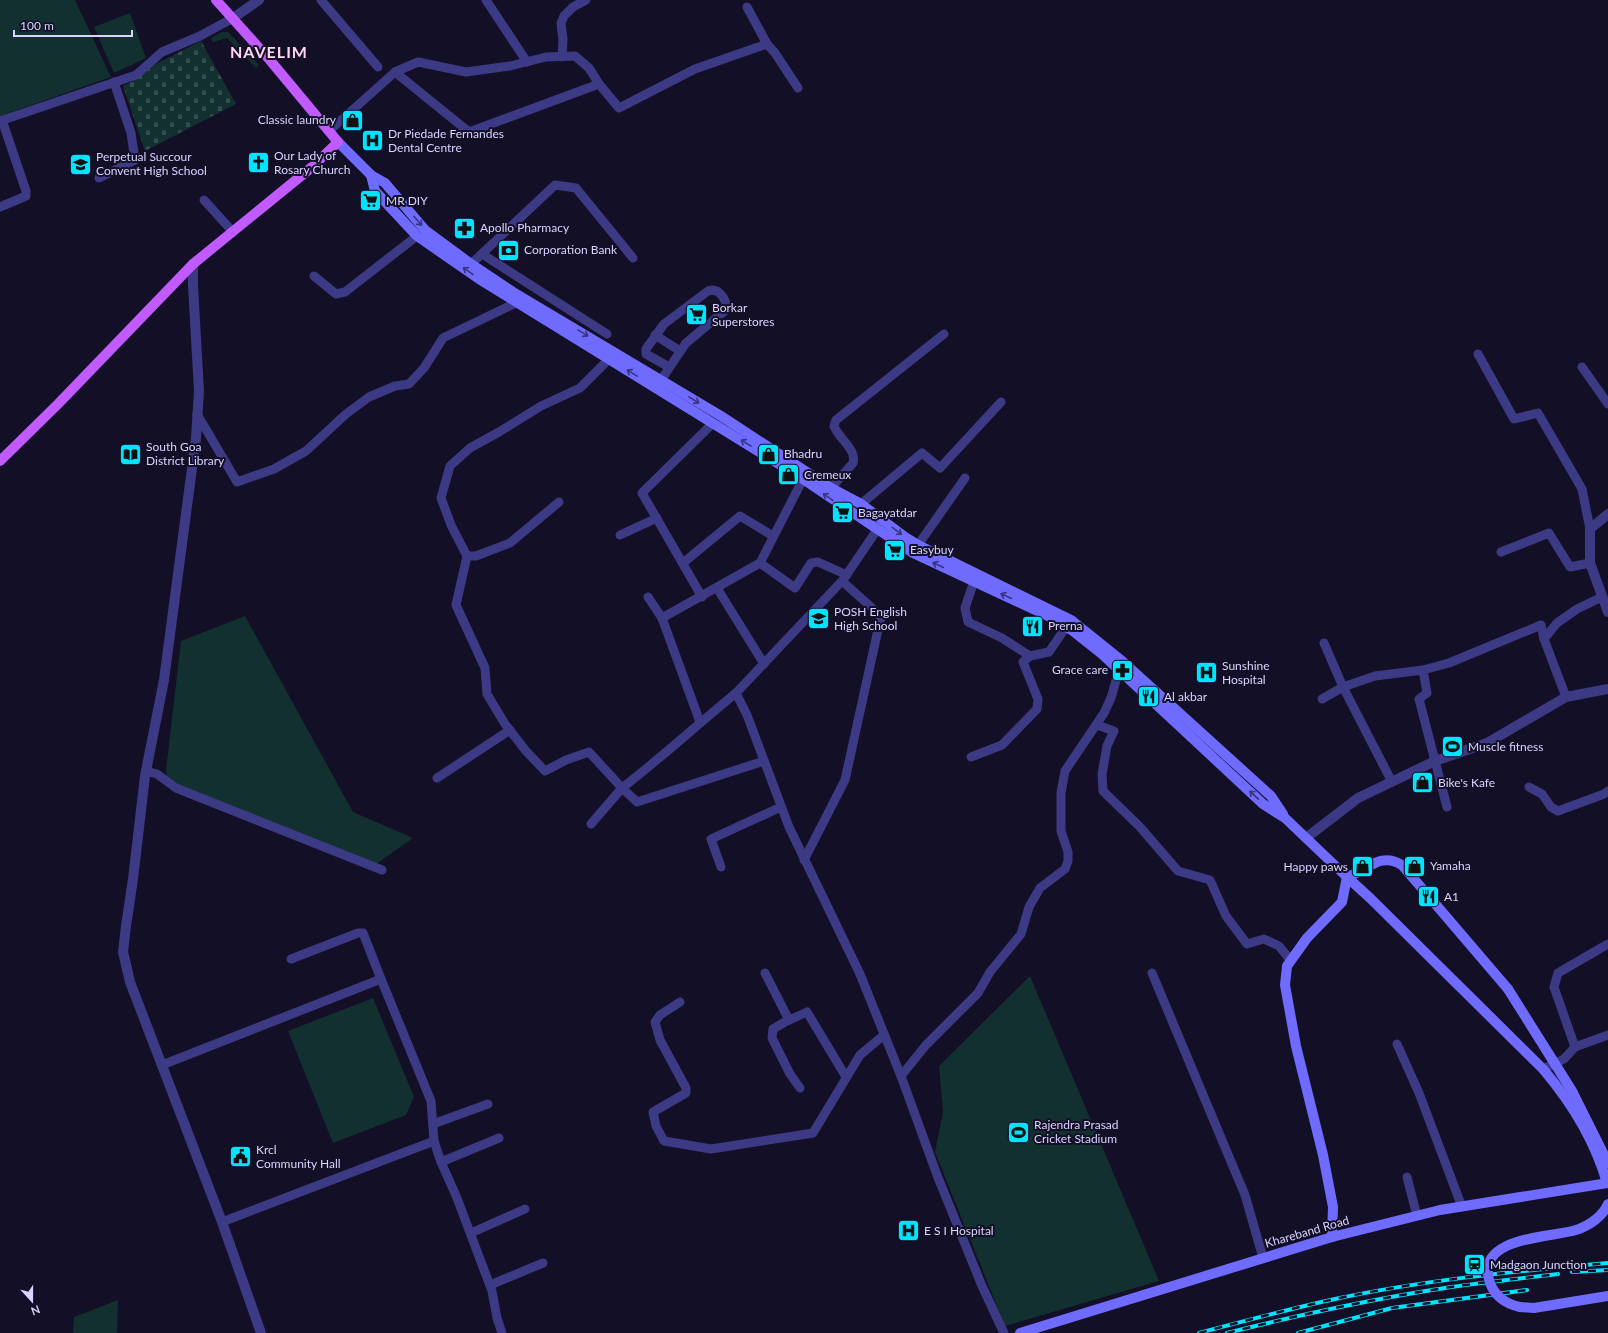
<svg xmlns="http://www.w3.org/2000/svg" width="1608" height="1333" font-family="Lato,sans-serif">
<defs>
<pattern id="cemetery-stones" width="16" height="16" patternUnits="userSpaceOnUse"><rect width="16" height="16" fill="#12302f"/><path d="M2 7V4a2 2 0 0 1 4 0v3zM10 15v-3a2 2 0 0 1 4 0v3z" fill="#344d4e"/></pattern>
</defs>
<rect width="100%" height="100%" fill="#130f26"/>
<!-- green -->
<g fill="#12302f">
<polygon points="0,0 75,0 111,77 0,116"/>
<polygon points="130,13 146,58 114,73 94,27"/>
<polygon points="222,32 228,32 259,65 256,68 227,38 213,42 211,38"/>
<polygon points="245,616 353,812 413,838 376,864 167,783 166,770 181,641"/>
<polygon points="1030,976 1159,1281 1005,1326 935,1152 943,1112 939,1066"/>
<polygon points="373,998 414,1097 406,1115 333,1143 288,1031"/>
<polygon points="118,1300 117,1333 73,1333 74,1317"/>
</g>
<!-- cemetery -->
<polygon fill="url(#cemetery-stones)" points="201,41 236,104 145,151 123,86 137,79 152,66"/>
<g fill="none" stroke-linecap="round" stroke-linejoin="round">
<!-- minor -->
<g stroke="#3d3a85" stroke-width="9">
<polyline points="321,0 378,67"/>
<polyline points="486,0 527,62"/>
<polyline points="767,44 775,53 798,88"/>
<polyline points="562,57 563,40 561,23 564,16 573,7 586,0"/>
<polyline points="395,72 469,132 599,84 619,108 695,69 767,44 747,7"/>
<polyline points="0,121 136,75 162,52 200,36 233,18"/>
<polyline points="329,131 395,72 418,62 466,72 510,66 546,57 575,56 589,68 599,84"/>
<polyline points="99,178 135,160 131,133 114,82"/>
<polyline points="204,200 233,232"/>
<polyline points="0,207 26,196 26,191 2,120"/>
<polyline points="482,254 607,334"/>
<polyline points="471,264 555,185 576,188 633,258"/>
<polyline points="314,276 336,294 345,292 417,236"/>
<polyline points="655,335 680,351"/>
<polyline points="1478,354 1514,419 1538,413 1582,489 1590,529"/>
<path d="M609,359l-29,29 -39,18 -42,26 -29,16 -20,18 -9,32 10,27 16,31 -11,49 29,63 2,26 18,30 21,27 19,20 21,-11 23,-8 33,36c39,-30 76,-64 114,-95l11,22 42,112 71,147 41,102 36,99 45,111 22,47"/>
<polyline points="1582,367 1608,404"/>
<path d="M657,386l29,-43 41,-34c-1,-10 -8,-22 -19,-18l-44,33 -18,25v5l23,13"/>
<polyline points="197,414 237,482 274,469 306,451 346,414 369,397 395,386 409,384 424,368 443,338 518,302 521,298"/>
<path d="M831,488l22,-25c4,-14 -15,-25 -19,-37l2,-6 108,-86"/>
<polyline points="861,504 922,453 940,468 1001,402"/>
<polyline points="620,535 657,518"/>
<polyline points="918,545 965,478"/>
<polyline points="1501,552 1549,533 1570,567 1590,563"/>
<polyline points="467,556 476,556 510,543 559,502"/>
<polyline points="683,563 740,516 773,536"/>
<polyline points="760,563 795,588 811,563 818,562 847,575"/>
<polyline points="843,580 883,521"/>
<polyline points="974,581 965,608 968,622 1002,638 1030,656 1049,652 1066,627"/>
<polyline points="717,588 764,664"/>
<polyline points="648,597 662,618"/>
<polyline points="702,597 642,493 713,423"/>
<polyline points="1544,639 1557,623 1577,609 1602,597"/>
<polyline points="1324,643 1343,687 1375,676 1423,670 1427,693 1419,699 1447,807"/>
<polyline points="1423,670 1449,663 1541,625 1544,639 1566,697"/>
<polyline points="736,693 842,581 881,616 845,780 804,860"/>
<polyline points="1322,699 1343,687 1392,782"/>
<polyline points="700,722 662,618 760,563 803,479"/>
<polyline points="1097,725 1114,731 1107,746 1102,774 1103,791 1140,827 1178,871 1210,880 1226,916 1247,944 1264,939 1279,946 1291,961"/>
<polyline points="971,757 1002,745 1037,709 1038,699 1023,662 1030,656"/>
<polyline points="146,771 157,774 176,788 196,796 382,870"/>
<polyline points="437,778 510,730"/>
<polyline points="1529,787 1542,794 1551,807 1558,811 1604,794 1608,791"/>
<polyline points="591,824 622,788 637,802 764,761"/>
<polyline points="721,867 711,839 781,807"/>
<polyline points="765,973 789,1020"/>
<polyline points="1152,973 1245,1195 1263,1258"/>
<polyline points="381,979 431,1101 434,1141 441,1162"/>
<polyline points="680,1002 660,1015 655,1022 660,1040 686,1088 686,1093 653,1112 656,1126 664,1141 711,1149 813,1133 860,1055 884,1035"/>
<polyline points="1397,1044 1419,1093 1462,1207"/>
<polyline points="1575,1047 1608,1035"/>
<polyline points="162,1065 381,979 363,933 358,933 291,959"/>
<polyline points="1543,1069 1564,1059 1575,1047 1554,987 1558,973 1608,944"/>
<polyline points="901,1076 926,1045 978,993 990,972 1021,934 1029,907 1040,888 1065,869 1068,861 1068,852 1061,831 1061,793 1065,771 1104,713 1111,698 1119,670"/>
<polyline points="800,1088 790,1074 772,1038 773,1029 785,1022 807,1012 846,1077"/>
<polyline points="433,1124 488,1104"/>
<polyline points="499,1138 441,1162 457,1198 492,1291 497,1318 502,1333"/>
<polyline points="1407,1177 1417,1216"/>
<polyline points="222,1222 434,1141"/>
<polyline points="471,1233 525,1209"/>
<polyline points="490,1285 543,1263"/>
</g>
<!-- tertiary -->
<g stroke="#3d3a85" stroke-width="10">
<polyline points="233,18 259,0"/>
<polyline points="193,264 193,286 199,391 196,438 164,680 145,776 133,879 126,926 123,952 130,982 222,1222 261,1333"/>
<polyline points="1608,514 1590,529 1590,563 1608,612"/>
<polyline points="1306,838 1358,798 1435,761 1487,743 1566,697 1608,689"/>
</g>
<!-- secondary -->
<g stroke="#6f6bff" stroke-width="10">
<polyline points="338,142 371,175 385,183 425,230 471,264 513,292 721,416 831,488 861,504 905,537 918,545 1071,620 1122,661 1271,796 1283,814"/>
<path d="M371,175l4,16 42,45 62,43 324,200 110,74 133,62 27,16 29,23 161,150 22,14 62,59c20,-6 33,-26 55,-12l106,124"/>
<path d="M1332,1237l1,-30 -10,-52 -27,-109 -11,-61 2,-19 20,-28 35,-36 5,-25 23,21 173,171c28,33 52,72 64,114"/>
<polyline points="1520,1307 1534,1308 1608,1296"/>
<polyline points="1020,1333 1332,1237 1440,1210 1608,1183"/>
</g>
<!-- primary -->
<polyline stroke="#c25bff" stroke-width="10" points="0,461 58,404 193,264 312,167 338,142 269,59 216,0"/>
<defs>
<g id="rail">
<polyline points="1572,1272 1608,1270"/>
<path d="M1199,1333c45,-12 90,-24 136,-34 89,-19 182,-28 273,-36"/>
<path d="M1227,1333c68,-17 136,-32 205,-43 42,-7 84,-11 126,-16"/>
<polyline points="1298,1333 1392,1308 1527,1290"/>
</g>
</defs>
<!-- rail casing -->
<use href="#rail" stroke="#00e5ff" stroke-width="4"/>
<!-- rail -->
<use href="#rail" stroke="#130f26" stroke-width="2.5" stroke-dasharray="8" stroke-linecap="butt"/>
<!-- secondary-bridge -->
<g stroke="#6f6bff" stroke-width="10">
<polyline points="1508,989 1572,1091 1608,1163"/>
<path d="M1520,1307c-14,-3 -25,-11 -30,-24 -16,-47 60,-45 86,-53 13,-4 27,-14 32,-26"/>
</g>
</g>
<!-- one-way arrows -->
<defs><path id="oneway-shaft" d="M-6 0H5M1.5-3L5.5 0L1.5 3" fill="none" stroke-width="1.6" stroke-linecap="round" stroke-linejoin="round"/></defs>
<g stroke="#38347d">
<use href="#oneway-shaft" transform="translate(418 221) rotate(49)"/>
<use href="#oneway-shaft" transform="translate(468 271) rotate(-145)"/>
<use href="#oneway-shaft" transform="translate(583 333) rotate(31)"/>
<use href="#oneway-shaft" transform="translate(632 373) rotate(-149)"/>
<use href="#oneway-shaft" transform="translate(694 400) rotate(31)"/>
<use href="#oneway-shaft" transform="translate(746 443) rotate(-148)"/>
<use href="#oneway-shaft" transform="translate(828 497) rotate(-145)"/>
<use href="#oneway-shaft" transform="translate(897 531) rotate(36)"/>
<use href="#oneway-shaft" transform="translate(938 565) rotate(-155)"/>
<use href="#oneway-shaft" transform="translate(1006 596) rotate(-155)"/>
<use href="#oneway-shaft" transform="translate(1254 795) rotate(-137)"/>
</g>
<!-- icons -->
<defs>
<symbol id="shop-square" viewBox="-11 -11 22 22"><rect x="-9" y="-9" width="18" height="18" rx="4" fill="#00e5ff" stroke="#130f26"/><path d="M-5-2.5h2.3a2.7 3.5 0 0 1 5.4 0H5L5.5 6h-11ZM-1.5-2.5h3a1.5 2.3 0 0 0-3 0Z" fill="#111"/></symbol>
<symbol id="hospital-square" viewBox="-11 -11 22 22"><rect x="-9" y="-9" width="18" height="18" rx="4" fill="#00e5ff" stroke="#130f26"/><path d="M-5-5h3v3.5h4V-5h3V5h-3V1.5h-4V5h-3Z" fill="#111"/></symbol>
<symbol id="church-square" viewBox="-11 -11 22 22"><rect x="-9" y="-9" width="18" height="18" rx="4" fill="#00e5ff" stroke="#130f26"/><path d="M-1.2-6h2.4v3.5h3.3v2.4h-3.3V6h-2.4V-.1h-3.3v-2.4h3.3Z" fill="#111"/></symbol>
<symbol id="school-square" viewBox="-11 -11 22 22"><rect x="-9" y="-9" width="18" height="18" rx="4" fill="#00e5ff" stroke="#130f26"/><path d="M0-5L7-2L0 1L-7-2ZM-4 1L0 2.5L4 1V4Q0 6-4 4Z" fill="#111"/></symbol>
<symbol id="supermarket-square" viewBox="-11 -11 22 22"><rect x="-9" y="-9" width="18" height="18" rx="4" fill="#00e5ff" stroke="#130f26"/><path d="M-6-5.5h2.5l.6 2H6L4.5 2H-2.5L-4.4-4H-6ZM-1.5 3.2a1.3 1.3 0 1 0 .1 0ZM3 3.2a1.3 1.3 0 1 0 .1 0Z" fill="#111"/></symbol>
<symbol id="pharmacy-square" viewBox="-11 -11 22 22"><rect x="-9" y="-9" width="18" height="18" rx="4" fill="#00e5ff" stroke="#130f26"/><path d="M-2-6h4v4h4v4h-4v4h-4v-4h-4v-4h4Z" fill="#111"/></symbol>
<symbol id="bank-square" viewBox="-11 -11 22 22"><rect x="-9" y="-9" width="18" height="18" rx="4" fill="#00e5ff" stroke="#130f26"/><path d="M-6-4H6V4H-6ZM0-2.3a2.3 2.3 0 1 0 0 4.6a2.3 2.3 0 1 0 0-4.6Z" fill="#111"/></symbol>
<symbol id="library-square" viewBox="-11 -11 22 22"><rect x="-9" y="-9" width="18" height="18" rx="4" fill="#00e5ff" stroke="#130f26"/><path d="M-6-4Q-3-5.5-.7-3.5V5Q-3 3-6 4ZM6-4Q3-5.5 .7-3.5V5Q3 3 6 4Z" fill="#111"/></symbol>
<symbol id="restaurant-square" viewBox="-11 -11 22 22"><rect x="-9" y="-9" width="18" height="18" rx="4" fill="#00e5ff" stroke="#130f26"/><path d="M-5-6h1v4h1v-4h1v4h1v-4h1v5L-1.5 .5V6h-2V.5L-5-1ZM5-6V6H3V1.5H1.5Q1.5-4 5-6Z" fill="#111"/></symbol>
<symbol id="stadium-square" viewBox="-11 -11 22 22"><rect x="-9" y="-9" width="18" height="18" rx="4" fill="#00e5ff" stroke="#130f26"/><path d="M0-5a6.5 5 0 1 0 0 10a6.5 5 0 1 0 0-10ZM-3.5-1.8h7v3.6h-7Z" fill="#111"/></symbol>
<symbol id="civic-square" viewBox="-11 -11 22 22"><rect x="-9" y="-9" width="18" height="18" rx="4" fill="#00e5ff" stroke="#130f26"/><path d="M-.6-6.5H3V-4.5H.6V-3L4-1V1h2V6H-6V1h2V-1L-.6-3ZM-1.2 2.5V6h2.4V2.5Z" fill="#111"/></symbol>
<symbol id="station-square" viewBox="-11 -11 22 22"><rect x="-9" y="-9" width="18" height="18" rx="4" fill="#00e5ff" stroke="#130f26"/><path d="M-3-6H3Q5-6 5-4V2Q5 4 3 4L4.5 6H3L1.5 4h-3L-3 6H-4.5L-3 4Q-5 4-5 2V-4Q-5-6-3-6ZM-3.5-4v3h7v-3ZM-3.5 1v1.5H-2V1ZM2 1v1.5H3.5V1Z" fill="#111"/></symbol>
</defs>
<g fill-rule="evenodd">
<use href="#shop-square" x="340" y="108" width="25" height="25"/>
<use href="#hospital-square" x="360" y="128" width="25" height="25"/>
<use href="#church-square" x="246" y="150" width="25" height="25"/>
<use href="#school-square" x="68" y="152" width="25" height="25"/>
<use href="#supermarket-square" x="358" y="188" width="25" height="25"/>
<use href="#pharmacy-square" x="452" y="216" width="25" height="25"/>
<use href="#bank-square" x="496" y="238" width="25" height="25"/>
<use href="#supermarket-square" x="684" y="302" width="25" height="25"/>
<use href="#library-square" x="118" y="442" width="25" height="25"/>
<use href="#shop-square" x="756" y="442" width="25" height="25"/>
<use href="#shop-square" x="776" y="462" width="25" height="25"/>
<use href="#supermarket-square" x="830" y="500" width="25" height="25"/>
<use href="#supermarket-square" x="882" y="538" width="25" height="25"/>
<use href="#school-square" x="806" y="606" width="25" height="25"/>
<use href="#restaurant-square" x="1020" y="614" width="25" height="25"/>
<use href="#pharmacy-square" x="1110" y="658" width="25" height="25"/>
<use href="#hospital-square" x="1194" y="660" width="25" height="25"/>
<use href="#restaurant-square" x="1136" y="684" width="25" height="25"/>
<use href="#stadium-square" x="1440" y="734" width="25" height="25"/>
<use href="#shop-square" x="1410" y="770" width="25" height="25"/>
<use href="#shop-square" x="1402" y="854" width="25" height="25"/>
<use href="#shop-square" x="1350" y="854" width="25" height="25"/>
<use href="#restaurant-square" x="1416" y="884" width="25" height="25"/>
<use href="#stadium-square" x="1006" y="1120" width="25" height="25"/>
<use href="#civic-square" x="228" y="1144" width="25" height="25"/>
<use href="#hospital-square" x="896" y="1218" width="25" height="25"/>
<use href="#station-square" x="1462" y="1252" width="25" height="25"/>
</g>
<g text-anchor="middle" stroke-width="4" stroke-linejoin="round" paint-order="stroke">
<!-- poi labels -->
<g font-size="12" fill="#d9d4ff" stroke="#130f26" text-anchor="start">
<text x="336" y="124" text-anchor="end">Classic laundry</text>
<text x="388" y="138">Dr Piedade Fernandes<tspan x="388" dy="14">Dental Centre</tspan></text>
<text x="274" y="160">Our Lady of<tspan x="274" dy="14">Rosary Church</tspan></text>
<text x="96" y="161">Perpetual Succour<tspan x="96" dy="14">Convent High School</tspan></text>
<text x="386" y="205">MR DIY</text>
<text x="480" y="232">Apollo Pharmacy</text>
<text x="524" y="254">Corporation Bank</text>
<text x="712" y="312">Borkar<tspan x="712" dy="14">Superstores</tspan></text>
<text x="146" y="451">South Goa<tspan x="146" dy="14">District Library</tspan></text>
<text x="784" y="458">Bhadru</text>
<text x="804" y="479">Cremeux</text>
<text x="858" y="517">Bagayatdar</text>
<text x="910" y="554">Easybuy</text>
<text x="834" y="616">POSH English<tspan x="834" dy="14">High School</tspan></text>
<text x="1048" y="630">Prerna</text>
<text x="1222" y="670">Sunshine<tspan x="1222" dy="14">Hospital</tspan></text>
<text x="1108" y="674" text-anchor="end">Grace care</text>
<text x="1164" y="701">Al akbar</text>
<text x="1468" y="751">Muscle fitness</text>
<text x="1438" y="787">Bike's Kafe</text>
<text x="1430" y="870">Yamaha</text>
<text x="1348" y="871" text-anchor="end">Happy paws</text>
<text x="1444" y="901">A1</text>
<text x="1034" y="1129">Rajendra Prasad<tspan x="1034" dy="14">Cricket Stadium</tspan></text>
<text x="256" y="1154">Krcl<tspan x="256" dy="14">Community Hall</tspan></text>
<text x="924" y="1235">E S I Hospital</text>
<text x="1490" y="1269">Madgaon Junction</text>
</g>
<!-- street labels -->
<g font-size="12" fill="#d9d4ff" stroke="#130f26">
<text transform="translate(1307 1232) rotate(-16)" y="4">Khareband Road</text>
</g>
<!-- district labels -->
<g font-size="16" font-weight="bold" letter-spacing="1" fill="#ffd6f0" stroke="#130f26">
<text x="269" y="58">NAVELIM</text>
</g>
</g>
<!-- north arrow -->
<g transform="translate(32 1301) rotate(159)" stroke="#130f26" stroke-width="3" paint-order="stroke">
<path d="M0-3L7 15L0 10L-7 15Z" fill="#d9d4ff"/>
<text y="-6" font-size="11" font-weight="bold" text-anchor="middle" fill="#d9d4ff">N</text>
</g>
<!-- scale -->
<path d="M14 30v6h118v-6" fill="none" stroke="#d9d4ff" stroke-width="2"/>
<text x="20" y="30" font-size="12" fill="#d9d4ff" stroke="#130f26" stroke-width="3" paint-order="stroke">100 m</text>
</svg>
